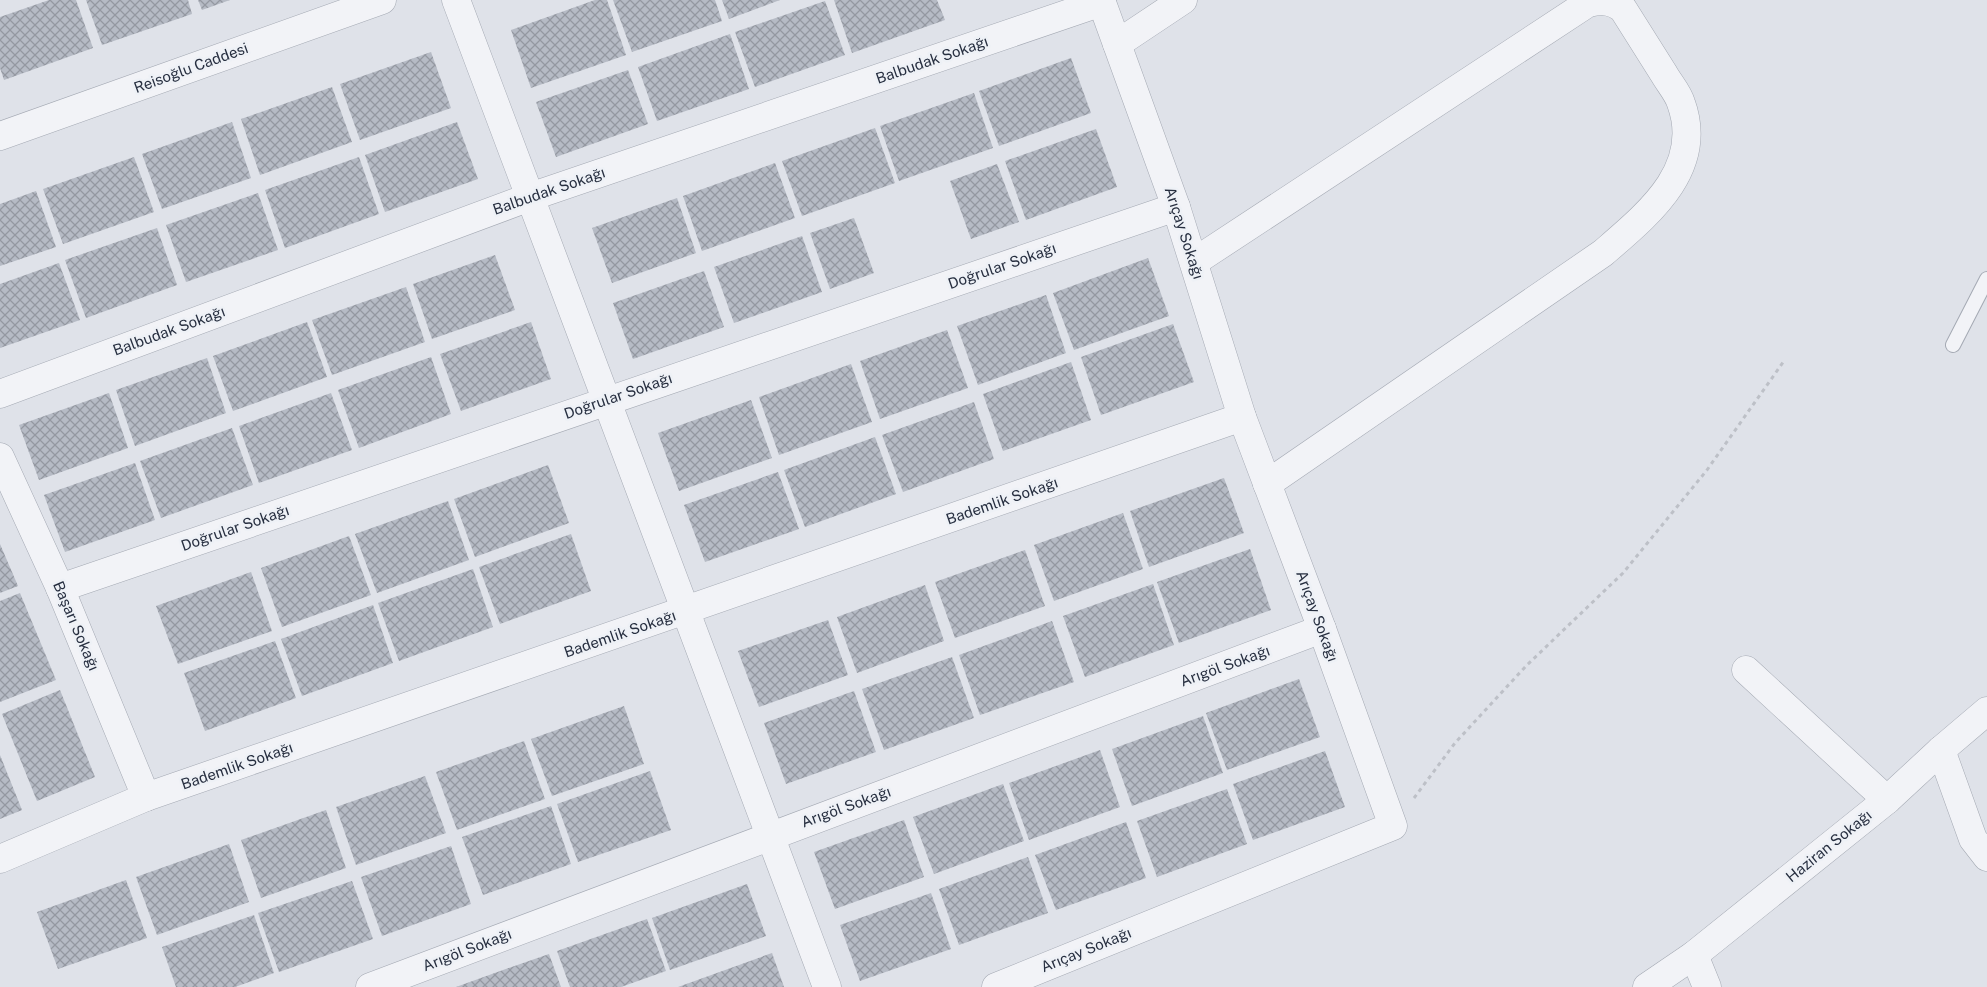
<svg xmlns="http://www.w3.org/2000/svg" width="1987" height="987" font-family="'Public Sans',sans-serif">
<defs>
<pattern id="building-cross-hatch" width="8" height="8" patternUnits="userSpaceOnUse" patternTransform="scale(1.25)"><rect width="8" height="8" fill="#b6bbc5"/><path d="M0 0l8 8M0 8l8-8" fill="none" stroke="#9498a1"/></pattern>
</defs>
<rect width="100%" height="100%" fill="#dfe2e9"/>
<!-- building -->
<g fill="url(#building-cross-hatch)">
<polygon points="49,0 76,0 93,48 4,80 0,68 0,17"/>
<polygon points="86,0 188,0 192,14 102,45"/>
<polygon points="198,0 230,0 202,10"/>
<polygon points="595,0 607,0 626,55 531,88 511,30"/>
<polygon points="613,0 715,0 722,21 632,52"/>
<polygon points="722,0 780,0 729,19"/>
<polygon points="834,0 937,0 945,20 852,53"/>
<polygon points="825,1 845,55 755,87 735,32"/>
<polygon points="730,34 749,89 657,121 638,67"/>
<polygon points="431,52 451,108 360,140 340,84"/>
<polygon points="1071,58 1091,113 999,146 979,91"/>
<polygon points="628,70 648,124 556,157 536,102"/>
<polygon points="332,87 352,142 260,175 241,119"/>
<polygon points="974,93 993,148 899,181 880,126"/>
<polygon points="232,122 251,178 162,209 142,154"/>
<polygon points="457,122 478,179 385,212 365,155"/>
<polygon points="875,128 895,183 802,216 782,161"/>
<polygon points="1096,129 1117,187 1026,220 1005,161"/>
<polygon points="134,157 154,212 63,244 43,189"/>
<polygon points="359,157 379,214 285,248 265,190"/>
<polygon points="775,163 795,218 702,251 683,196"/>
<polygon points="997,164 1019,222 971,239 950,181"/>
<polygon points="36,191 56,247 0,266 0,204"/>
<polygon points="258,193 278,250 186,282 166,225"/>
<polygon points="677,198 696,253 612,283 592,228"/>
<polygon points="854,218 874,273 830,289 810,233"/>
<polygon points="157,228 177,285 86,318 65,260"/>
<polygon points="802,236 822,292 734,323 714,267"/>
<polygon points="495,255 515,310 432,339 413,284"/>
<polygon points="1148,258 1169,316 1074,350 1053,293"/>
<polygon points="59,263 80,320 0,348 0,284"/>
<polygon points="704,271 724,327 633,359 613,303"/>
<polygon points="406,287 425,342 332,375 312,320"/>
<polygon points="1046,295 1066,353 978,385 957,326"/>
<polygon points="307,322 327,377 233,411 213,356"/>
<polygon points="531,322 551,379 461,411 440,354"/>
<polygon points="1173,324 1194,382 1101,415 1081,357"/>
<polygon points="947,330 968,388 880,419 860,361"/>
<polygon points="431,357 451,414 359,448 338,390"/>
<polygon points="207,358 226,413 135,446 116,390"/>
<polygon points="1071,362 1091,420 1003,451 983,394"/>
<polygon points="851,364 872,422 779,455 759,397"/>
<polygon points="109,393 128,448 39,480 19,425"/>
<polygon points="331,393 352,450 259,483 239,426"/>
<polygon points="751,400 772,458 679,491 658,433"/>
<polygon points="974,402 994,459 903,492 882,435"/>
<polygon points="232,428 253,485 161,518 140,461"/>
<polygon points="875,437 896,494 805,527 784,470"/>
<polygon points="135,463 155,520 65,552 44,495"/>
<polygon points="548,465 569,523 475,557 454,499"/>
<polygon points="778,472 799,529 705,562 684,505"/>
<polygon points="1224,478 1244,533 1149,567 1130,511"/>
<polygon points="448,501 469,560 377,593 355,534"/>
<polygon points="1123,513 1143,569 1054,601 1034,545"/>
<polygon points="571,534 591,591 500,624 479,567"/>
<polygon points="349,536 371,595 282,627 261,568"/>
<polygon points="0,544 18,586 0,593"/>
<polygon points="1250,549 1271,610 1179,643 1157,582"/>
<polygon points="1025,550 1045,606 955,638 935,582"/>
<polygon points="473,569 493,627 399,661 378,603"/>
<polygon points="251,572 272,631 178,664 156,606"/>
<polygon points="1153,584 1174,645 1085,677 1063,616"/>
<polygon points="925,585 944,641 857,673 837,617"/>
<polygon points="20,593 56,680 0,702 0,601"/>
<polygon points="373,605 393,663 302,696 281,639"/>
<polygon points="828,620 848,675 759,707 738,651"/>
<polygon points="1052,621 1074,682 980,715 959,655"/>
<polygon points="275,641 296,698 205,731 184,673"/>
<polygon points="952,657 974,718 884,750 862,689"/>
<polygon points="1299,679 1320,737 1227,770 1206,713"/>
<polygon points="60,690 95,777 37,801 2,714"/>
<polygon points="854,691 876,752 786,784 764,723"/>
<polygon points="624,706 644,764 552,796 531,739"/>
<polygon points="1203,716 1223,773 1132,806 1112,749"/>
<polygon points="524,741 545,799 457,830 436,772"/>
<polygon points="1100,750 1120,807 1029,840 1009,783"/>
<polygon points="1325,751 1345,807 1253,840 1233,784"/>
<polygon points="0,755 22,810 0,819"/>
<polygon points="650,771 671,830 578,862 557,804"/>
<polygon points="425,776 446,833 356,865 336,807"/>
<polygon points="1003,784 1024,841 934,874 913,817"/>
<polygon points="1227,789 1247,844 1157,877 1137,821"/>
<polygon points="551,806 571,864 483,895 462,837"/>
<polygon points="326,810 346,868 261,898 241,840"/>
<polygon points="904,820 924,877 835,909 814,852"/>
<polygon points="1126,822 1146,878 1056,910 1035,855"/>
<polygon points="229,844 249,902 157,935 136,877"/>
<polygon points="451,846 471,904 382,936 361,877"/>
<polygon points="1028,857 1048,913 959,945 939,889"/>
<polygon points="126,880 147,938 58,969 37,912"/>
<polygon points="352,881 373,939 279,972 258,913"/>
<polygon points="747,884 766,936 670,970 652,918"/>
<polygon points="931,893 951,949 860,981 840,925"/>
<polygon points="254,915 274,973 235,987 176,987 162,947"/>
<polygon points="647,919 666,971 621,987 570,987 557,951"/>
<polygon points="772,953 784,987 678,987"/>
<polygon points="549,954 561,987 456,987 503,970"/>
</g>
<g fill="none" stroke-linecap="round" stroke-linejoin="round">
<defs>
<polyline id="service" points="1953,345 1987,279"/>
<g id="minor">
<polyline points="456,0 827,987"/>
<polyline points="1117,44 1183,0"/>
<path d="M1194,262l394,-259c14,-3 24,-3 35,6 14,22 27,43 41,65 5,9 14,19 17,29 24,66 -33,111 -78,150l-336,231"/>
<polyline points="0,394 530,197 1102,2"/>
<polyline points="0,457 60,588 146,797"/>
<polyline points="60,588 1176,207"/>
<polyline points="1746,670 1887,800"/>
<polyline points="1941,750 1973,839 1987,857"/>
<polyline points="0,859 146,797 1242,417"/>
<polyline points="370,987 1322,629"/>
<polyline points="996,987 1393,826 1322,629 1242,417 1176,207 1101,0"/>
<polyline points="1647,987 1694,955"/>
<polyline points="1707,987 1694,955 1887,800 1941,750 1987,711"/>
</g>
<polyline id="tertiary" points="0,136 382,0"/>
</defs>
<!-- service casing -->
<use href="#service" stroke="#a4a9b3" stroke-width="16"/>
<!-- minor casing -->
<use href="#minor" stroke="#a4a9b3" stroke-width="29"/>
<!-- tertiary casing -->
<use href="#tertiary" stroke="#a4a9b3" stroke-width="29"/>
<!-- path -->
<polyline stroke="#bdc0c7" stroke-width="3" stroke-dasharray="4 4" stroke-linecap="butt" points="1414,798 1455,743 1526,666 1623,573 1707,470 1784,361"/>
<!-- service -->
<use href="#service" stroke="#f2f3f7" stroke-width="14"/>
<!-- minor -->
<use href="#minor" stroke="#f2f3f7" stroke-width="28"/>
<!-- tertiary -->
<use href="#tertiary" stroke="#f2f3f7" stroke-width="28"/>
</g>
<g text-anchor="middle" stroke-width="5" stroke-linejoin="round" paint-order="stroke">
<!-- street labels -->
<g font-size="15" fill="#272f40" stroke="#eef1f6">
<text transform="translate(932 60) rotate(-19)" y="5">Balbudak Sokağı</text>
<text transform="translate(191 68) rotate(-20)" y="5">Reisoğlu Caddesi</text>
<text transform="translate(549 191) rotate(-19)" y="5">Balbudak Sokağı</text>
<text transform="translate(1184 233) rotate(72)" y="5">Arıçay Sokağı</text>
<text transform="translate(1002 266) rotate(-19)" y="5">Doğrular Sokağı</text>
<text transform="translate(169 331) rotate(-20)" y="5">Balbudak Sokağı</text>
<text transform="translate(618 396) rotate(-19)" y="5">Doğrular Sokağı</text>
<text transform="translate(1002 501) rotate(-19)" y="5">Bademlik Sokağı</text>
<text transform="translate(235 528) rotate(-19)" y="5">Doğrular Sokağı</text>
<text transform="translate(1317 616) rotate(70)" y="5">Arıçay Sokağı</text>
<text transform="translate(76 626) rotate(67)" y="5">Başarı Sokağı</text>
<text transform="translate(620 634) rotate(-19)" y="5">Bademlik Sokağı</text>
<text transform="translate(1225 666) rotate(-20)" y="5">Arıgöl Sokağı</text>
<text transform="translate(237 766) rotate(-19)" y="5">Bademlik Sokağı</text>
<text transform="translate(846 807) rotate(-20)" y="5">Arıgöl Sokağı</text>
<text transform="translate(1829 846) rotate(-39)" y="5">Haziran Sokağı</text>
<text transform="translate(467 950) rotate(-21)" y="5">Arıgöl Sokağı</text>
<text transform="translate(1086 950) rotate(-22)" y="5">Arıçay Sokağı</text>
</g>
</g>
</svg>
